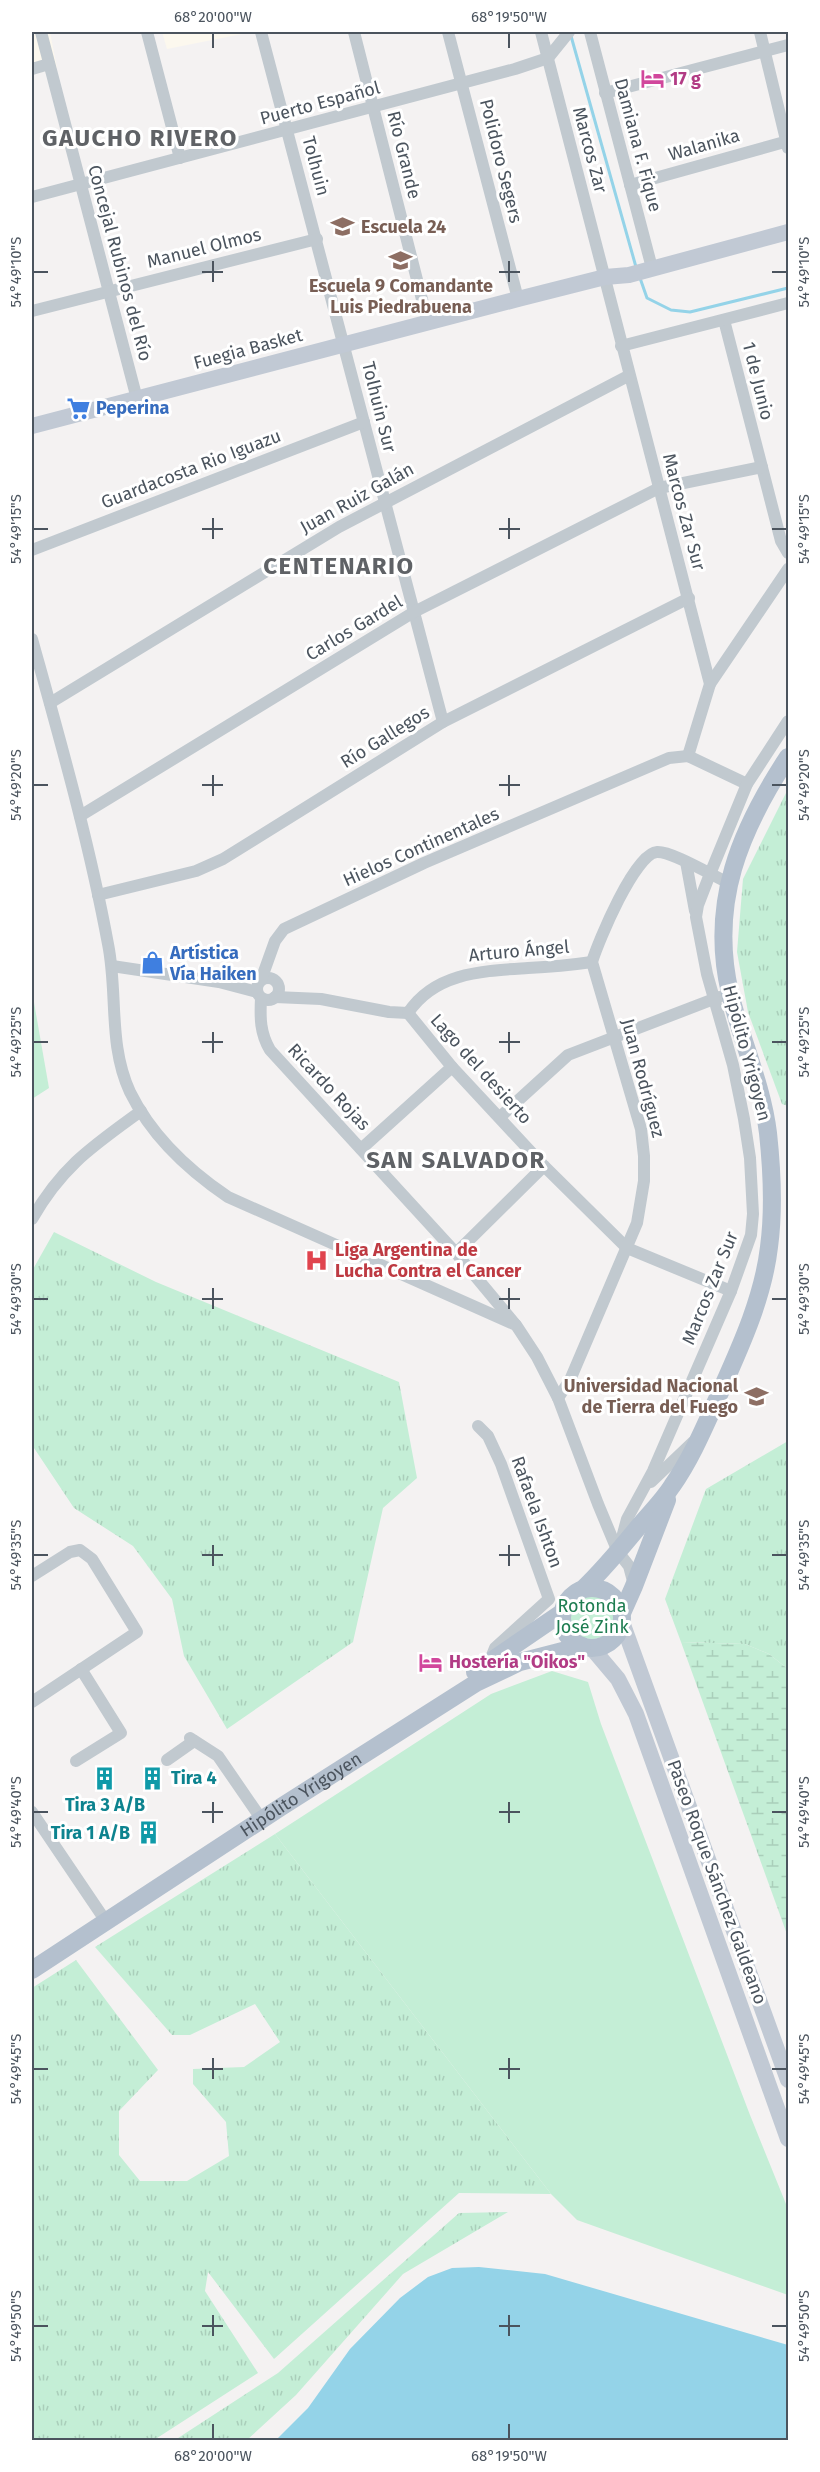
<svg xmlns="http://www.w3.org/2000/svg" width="820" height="2472" font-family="'Fira Sans',sans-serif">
<defs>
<pattern id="grass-tufts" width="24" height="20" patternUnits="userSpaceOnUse" patternTransform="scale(1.5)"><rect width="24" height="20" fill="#c4eed6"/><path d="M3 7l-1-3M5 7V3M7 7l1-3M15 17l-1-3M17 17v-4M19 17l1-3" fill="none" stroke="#aaceba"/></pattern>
<pattern id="wetland-marsh" width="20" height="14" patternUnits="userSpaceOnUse" patternTransform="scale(1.5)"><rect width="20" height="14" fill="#c4eed6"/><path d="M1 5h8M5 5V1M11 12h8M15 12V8" fill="none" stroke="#aaceba"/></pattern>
</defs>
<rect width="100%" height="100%" fill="#f4f2f2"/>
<!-- commercial -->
<g fill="#fcf8ee">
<polygon points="32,32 50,32 57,68 32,75"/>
<polygon points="162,32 252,32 167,49"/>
</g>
<!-- grass -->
<g fill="url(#grass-tufts)">
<polygon points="788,789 788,1106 782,1104 748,1012 737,952 743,879"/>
<polygon points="54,1232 156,1282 399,1382 417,1478 383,1508 353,1642 227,1729 184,1656 172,1599 133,1546 74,1508 32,1445 32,1271"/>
<polygon points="788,1441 788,1669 769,1654 745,1644 681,1642 665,1599 706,1489"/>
<polygon points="275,1834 551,2194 459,2193 274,2359 208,2272 205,2291 258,2373 154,2440 32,2440 32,1988 76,1960 158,2070 119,2111 119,2155 140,2181 187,2181 229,2156 226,2122 193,2084 193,2069 244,2067 280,2042 255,2004 190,2035 172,2035 95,1947"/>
<polygon points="508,2212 403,2274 296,2395 247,2440 175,2440 278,2373 459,2213"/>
</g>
<!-- wetland -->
<polygon fill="url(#wetland-marsh)" points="681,1642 745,1644 769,1654 788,1669 788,1937"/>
<!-- green -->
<g fill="#c4eed6">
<polygon points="32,991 49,1088 32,1099"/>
<circle cx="592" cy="1616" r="23"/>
<polygon points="552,1671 588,1682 601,1724 750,2115 788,2209 788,2295 577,2220 551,2194 275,1834 491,1694"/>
</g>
<!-- water -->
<polygon fill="#94d3e8" points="479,2267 545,2274 788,2345 788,2440 276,2440 308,2408 350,2349 400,2298 428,2277 452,2268"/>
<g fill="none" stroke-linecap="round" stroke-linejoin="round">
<!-- stream -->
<g stroke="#94d3e8" stroke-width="3">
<polyline points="571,36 636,267"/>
<polyline points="640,278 647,298 671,310 690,312 788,288"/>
</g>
<!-- minor -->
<g stroke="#c1c9cf" stroke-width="12">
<polyline points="41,32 137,399"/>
<polyline points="147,32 180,158"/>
<polyline points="261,32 443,722"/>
<polyline points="354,32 428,323"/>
<polyline points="448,32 518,299"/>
<polyline points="541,32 710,684 688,756"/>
<polyline points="590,32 652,268"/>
<polyline points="760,32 788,148"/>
<polyline points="32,69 49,64"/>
<polyline points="605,93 788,45"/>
<polyline points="630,185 788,141"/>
<polyline points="32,197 515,69 548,58 569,32"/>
<polyline points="32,311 317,239"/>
<polyline points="724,320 781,541 788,553"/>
<polyline points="621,346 788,303"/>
<polyline points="32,550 364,422"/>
<path d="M32,639c28,101 57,202 76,305 10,49 0,101 22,148 22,45 58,78 98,105l288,128 21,32 21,41 40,106 20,48 11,14 5,19"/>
<polyline points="710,684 788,569"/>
<polyline points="50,703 339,527 628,376"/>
<polyline points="688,756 747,784"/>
<polyline points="80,816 414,612 659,488 762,467"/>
<polyline points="686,862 695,911"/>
<polyline points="98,895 196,871 223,859 443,722 689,598"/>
<polyline points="112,966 219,982 257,992"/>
<circle cx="268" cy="989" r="11"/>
<polyline points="261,980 275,941 284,929 424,863 669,758 688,756"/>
<path d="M275,997l46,2 68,13 19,1c27,-41 75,-42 120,-45 21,-1 43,-3 64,-6"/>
<path d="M261,998c-1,20 -1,35 9,52l186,203 59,71"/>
<polyline points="408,1013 452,1067 544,1166 627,1248 731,1291"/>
<polyline points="500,1117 568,1055 719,997"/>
<polyline points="361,1149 452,1067"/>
<path d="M32,1219c30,-53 61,-73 109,-108"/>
<polyline points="456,1253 544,1166"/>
<path d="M558,1398l12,-18 67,-157 7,-42v-25l-3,-27 -49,-167c6,-20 43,-109 65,-110 15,-1 56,24 72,31"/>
<polyline points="478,1426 488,1436 501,1464 549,1599 495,1648 489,1663"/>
<polyline points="651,1482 693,1442"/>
<polyline points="620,1545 627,1519 653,1471 731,1291 751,1235 753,1214 750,1158 744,1119 733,1065 707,974 696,917 698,905 710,874 747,784 788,721"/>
<polyline points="32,1576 70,1552 80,1550 92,1559 137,1632 32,1702"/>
<polyline points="190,1738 218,1756 262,1820"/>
<polyline points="167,1760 194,1741"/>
<polyline points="76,1761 121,1733 81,1669"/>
<polyline points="32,1812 107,1923"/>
</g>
<!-- secondary -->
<g stroke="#c1c9d4" stroke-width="16">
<polyline points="32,426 518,299 605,277 629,275 788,232"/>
<polyline points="622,1622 788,2080"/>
<polyline points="591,1647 618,1679 636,1714 788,2139"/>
</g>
<!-- primary -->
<g stroke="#b4c0ce" stroke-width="18">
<circle cx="592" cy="1618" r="30"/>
<path d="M583,1589c21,-20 39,-42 57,-64 11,-13 23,-25 32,-39 19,-27 32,-58 46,-89 21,-47 45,-98 51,-150 5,-37 3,-77 -1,-114 -6,-49 -27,-93 -38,-140 -21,-90 10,-163 58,-236"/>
<polyline points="622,1613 634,1586 667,1500"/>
<polyline points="475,1672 563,1612"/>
<path id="s1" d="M32,1970l249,-163 195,-124 44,-21 62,-16"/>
</g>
</g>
<!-- ticks -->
<path fill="none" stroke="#4b545e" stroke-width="2" d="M213,33v15M509,33v15M213,261v21M509,261v21M33,272h15M202,272h21M499,272h21M772,272h15M213,518v21M509,518v21M33,529h15M202,529h21M499,529h21M772,529h15M213,775v21M509,775v21M33,785h15M202,785h21M499,785h21M772,785h15M213,1032v21M509,1032v21M33,1042h15M202,1042h21M499,1042h21M772,1042h15M213,1288v21M509,1288v21M33,1299h15M202,1299h21M499,1299h21M772,1299h15M213,1545v21M509,1545v21M33,1555h15M202,1555h21M499,1555h21M772,1555h15M213,1802v21M509,1802v21M33,1812h15M202,1812h21M499,1812h21M772,1812h15M213,2058v21M509,2058v21M33,2069h15M202,2069h21M499,2069h21M772,2069h15M213,2315v21M509,2315v21M33,2326h15M202,2326h21M499,2326h21M772,2326h15M213,2424v15M509,2424v15"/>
<!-- icons -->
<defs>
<symbol id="hotel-bare" viewBox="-9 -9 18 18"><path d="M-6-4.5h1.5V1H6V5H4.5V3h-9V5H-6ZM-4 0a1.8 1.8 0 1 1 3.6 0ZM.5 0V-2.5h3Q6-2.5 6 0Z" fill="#d1479c" stroke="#fff" stroke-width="2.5" paint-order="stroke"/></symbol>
<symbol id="school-bare" viewBox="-9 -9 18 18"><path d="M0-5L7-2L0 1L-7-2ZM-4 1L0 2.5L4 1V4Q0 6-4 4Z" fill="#8d6e63" stroke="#fff" stroke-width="2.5" paint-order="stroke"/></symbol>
<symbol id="supermarket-bare" viewBox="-9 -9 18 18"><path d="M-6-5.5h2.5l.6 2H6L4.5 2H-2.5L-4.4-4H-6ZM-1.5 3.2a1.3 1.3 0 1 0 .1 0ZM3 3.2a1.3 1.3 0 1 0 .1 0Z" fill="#3f7fe0" stroke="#fff" stroke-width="2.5" paint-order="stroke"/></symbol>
<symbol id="shop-bare" viewBox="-9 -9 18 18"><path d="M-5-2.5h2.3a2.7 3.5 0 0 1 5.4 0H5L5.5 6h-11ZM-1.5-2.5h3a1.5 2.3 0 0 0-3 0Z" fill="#3f7fe0" stroke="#fff" stroke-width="2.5" paint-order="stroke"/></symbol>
<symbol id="hospital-bare" viewBox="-9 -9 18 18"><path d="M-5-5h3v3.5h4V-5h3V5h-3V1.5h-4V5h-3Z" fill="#e0444e" stroke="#fff" stroke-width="2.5" paint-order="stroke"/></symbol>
<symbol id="university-bare" viewBox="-9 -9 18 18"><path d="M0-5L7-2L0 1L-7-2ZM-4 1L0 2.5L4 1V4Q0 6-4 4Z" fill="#8d6e63" stroke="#fff" stroke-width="2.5" paint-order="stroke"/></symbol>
<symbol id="building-bare" viewBox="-9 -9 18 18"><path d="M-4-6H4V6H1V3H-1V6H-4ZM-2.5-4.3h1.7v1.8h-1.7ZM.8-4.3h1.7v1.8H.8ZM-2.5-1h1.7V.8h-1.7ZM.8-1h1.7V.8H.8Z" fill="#0f9aa8" stroke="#fff" stroke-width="2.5" paint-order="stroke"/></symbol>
</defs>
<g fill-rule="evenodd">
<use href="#hotel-bare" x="636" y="62" width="33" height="33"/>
<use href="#school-bare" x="326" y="210" width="33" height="33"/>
<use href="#school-bare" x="384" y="244" width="33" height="33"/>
<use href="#supermarket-bare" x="62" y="392" width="33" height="33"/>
<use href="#shop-bare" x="136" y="946" width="33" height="33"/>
<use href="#hospital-bare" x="300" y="1244" width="33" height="33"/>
<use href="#university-bare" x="740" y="1380" width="33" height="33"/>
<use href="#hotel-bare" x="414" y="1646" width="33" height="33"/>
<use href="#building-bare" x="136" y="1762" width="33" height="33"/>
<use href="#building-bare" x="88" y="1762" width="33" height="33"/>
<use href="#building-bare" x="132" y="1816" width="33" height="33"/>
</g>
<g text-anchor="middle" stroke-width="6" stroke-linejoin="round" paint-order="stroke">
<!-- hotel labels -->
<g font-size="18" font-weight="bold" fill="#b23c85" stroke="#fff" text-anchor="start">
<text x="670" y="85">17 g</text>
<text x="449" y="1668">Hostería "Oikos"</text>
</g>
<!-- street labels -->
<g font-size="18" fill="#4b545e" stroke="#fff">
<text transform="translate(320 103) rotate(-15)" y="6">Puerto Español</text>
<text transform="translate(638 145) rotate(75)" y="6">Damiana F. Fique</text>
<text transform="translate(704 145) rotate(-16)" y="6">Walanika</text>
<text transform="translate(590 150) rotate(75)" y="6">Marcos Zar</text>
<text transform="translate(404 155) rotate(76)" y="6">Río Grande</text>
<text transform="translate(501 161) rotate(76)" y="6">Polidoro Segers</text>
<text transform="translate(316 166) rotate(75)" y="6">Tolhuin</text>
<text transform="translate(204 248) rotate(-14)" y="6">Manuel Olmos</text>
<text transform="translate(120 263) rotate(75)" y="6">Concejal Rubinos del Río</text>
<text transform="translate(248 349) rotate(-15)" y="6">Fuegia Basket</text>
<text transform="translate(758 381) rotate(76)" y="6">1 de Junio</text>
<text transform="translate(379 407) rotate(76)" y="6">Tolhuin Sur</text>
<text transform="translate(191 469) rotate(-21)" y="6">Guardacosta Rio Iguazu</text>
<text transform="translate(357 498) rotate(-29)" y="6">Juan Ruiz Galán</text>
<text transform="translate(684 512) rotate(75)" y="6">Marcos Zar Sur</text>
<text transform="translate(354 628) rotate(-31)" y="6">Carlos Gardel</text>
<text transform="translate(385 737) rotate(-32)" y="6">Río Gallegos</text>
<text transform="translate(421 847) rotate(-24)" y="6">Hielos Continentales</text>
<text transform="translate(519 951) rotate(-5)" y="6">Arturo Ángel</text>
<text transform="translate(747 1053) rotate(75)" y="6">Hipólito Yrigoyen</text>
<text transform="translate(481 1069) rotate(48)" y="6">Lago del desierto</text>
<text transform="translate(643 1078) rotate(75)" y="6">Juan Rodríguez</text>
<text transform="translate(329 1087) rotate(47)" y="6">Ricardo Rojas</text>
<text transform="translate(710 1288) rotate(-68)" y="6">Marcos Zar Sur</text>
<text transform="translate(537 1512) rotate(70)" y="6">Rafaela Ishton</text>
<text dy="6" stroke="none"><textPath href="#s1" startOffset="321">Hipólito Yrigoyen</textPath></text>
<text transform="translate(717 1882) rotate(70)" y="6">Paseo Roque Sánchez Galdeano</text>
</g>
<!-- education labels -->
<g font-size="18" font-weight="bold" fill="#785e54" stroke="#fff" text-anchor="start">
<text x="361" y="233">Escuela 24</text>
<text x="401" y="292" text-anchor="middle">Escuela 9 Comandante<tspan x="401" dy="21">Luis Piedrabuena</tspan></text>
<text x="738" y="1392" text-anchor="end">Universidad Nacional<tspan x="738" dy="21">de Tierra del Fuego</tspan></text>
</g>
<!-- shop labels -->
<g font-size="18" font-weight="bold" fill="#366cbe" stroke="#fff" text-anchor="start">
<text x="96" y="414">Peperina</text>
<text x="170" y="959">Artística<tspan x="170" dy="21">Vía Haiken</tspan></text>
</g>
<!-- health labels -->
<g font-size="18" font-weight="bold" fill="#be3a42" stroke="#fff" text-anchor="start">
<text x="335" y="1256">Liga Argentina de<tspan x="335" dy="21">Lucha Contra el Cancer</tspan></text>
</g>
<!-- park labels -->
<g font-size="18" fill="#1e7d51" stroke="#fff">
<text x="592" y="1612">Rotonda<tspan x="592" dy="21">José Zink</tspan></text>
</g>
<!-- culture labels -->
<g font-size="18" font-weight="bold" fill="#0d838f" stroke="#fff" text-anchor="start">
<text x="171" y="1784">Tira 4</text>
<text x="105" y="1811" text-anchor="middle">Tira 3 A/B</text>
<text x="130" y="1839" text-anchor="end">Tira 1 A/B</text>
</g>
<!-- district labels -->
<g font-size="24" font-weight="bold" letter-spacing="1.5" fill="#5f6266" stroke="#fff">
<text x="140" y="146">GAUCHO RIVERO</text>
<text x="339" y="574">CENTENARIO</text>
<text x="456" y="1168">SAN SALVADOR</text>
</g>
</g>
<!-- border -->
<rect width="820" height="2472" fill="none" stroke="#ffffff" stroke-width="66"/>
<rect x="33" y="33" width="754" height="2406" fill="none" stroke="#4b545e" stroke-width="2"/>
<g font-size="15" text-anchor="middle" fill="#4b545e">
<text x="213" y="22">68°20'00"W</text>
<text x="509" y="22">68°19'50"W</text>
<text transform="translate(16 272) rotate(-90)" y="5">54°49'10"S</text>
<text transform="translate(804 272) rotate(-90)" y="5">54°49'10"S</text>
<text transform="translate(16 529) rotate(-90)" y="5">54°49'15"S</text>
<text transform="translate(804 529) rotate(-90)" y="5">54°49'15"S</text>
<text transform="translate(16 785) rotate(-90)" y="5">54°49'20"S</text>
<text transform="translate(804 785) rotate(-90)" y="5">54°49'20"S</text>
<text transform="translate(16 1042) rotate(-90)" y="5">54°49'25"S</text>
<text transform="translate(804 1042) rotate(-90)" y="5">54°49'25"S</text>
<text transform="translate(16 1299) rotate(-90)" y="5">54°49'30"S</text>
<text transform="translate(804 1299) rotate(-90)" y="5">54°49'30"S</text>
<text transform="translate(16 1555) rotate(-90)" y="5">54°49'35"S</text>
<text transform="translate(804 1555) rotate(-90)" y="5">54°49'35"S</text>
<text transform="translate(16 1812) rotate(-90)" y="5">54°49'40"S</text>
<text transform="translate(804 1812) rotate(-90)" y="5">54°49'40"S</text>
<text transform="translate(16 2069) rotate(-90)" y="5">54°49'45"S</text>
<text transform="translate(804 2069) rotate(-90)" y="5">54°49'45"S</text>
<text transform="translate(16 2326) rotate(-90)" y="5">54°49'50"S</text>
<text transform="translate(804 2326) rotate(-90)" y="5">54°49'50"S</text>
<text x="213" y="2461">68°20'00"W</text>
<text x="509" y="2461">68°19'50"W</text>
</g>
</svg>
